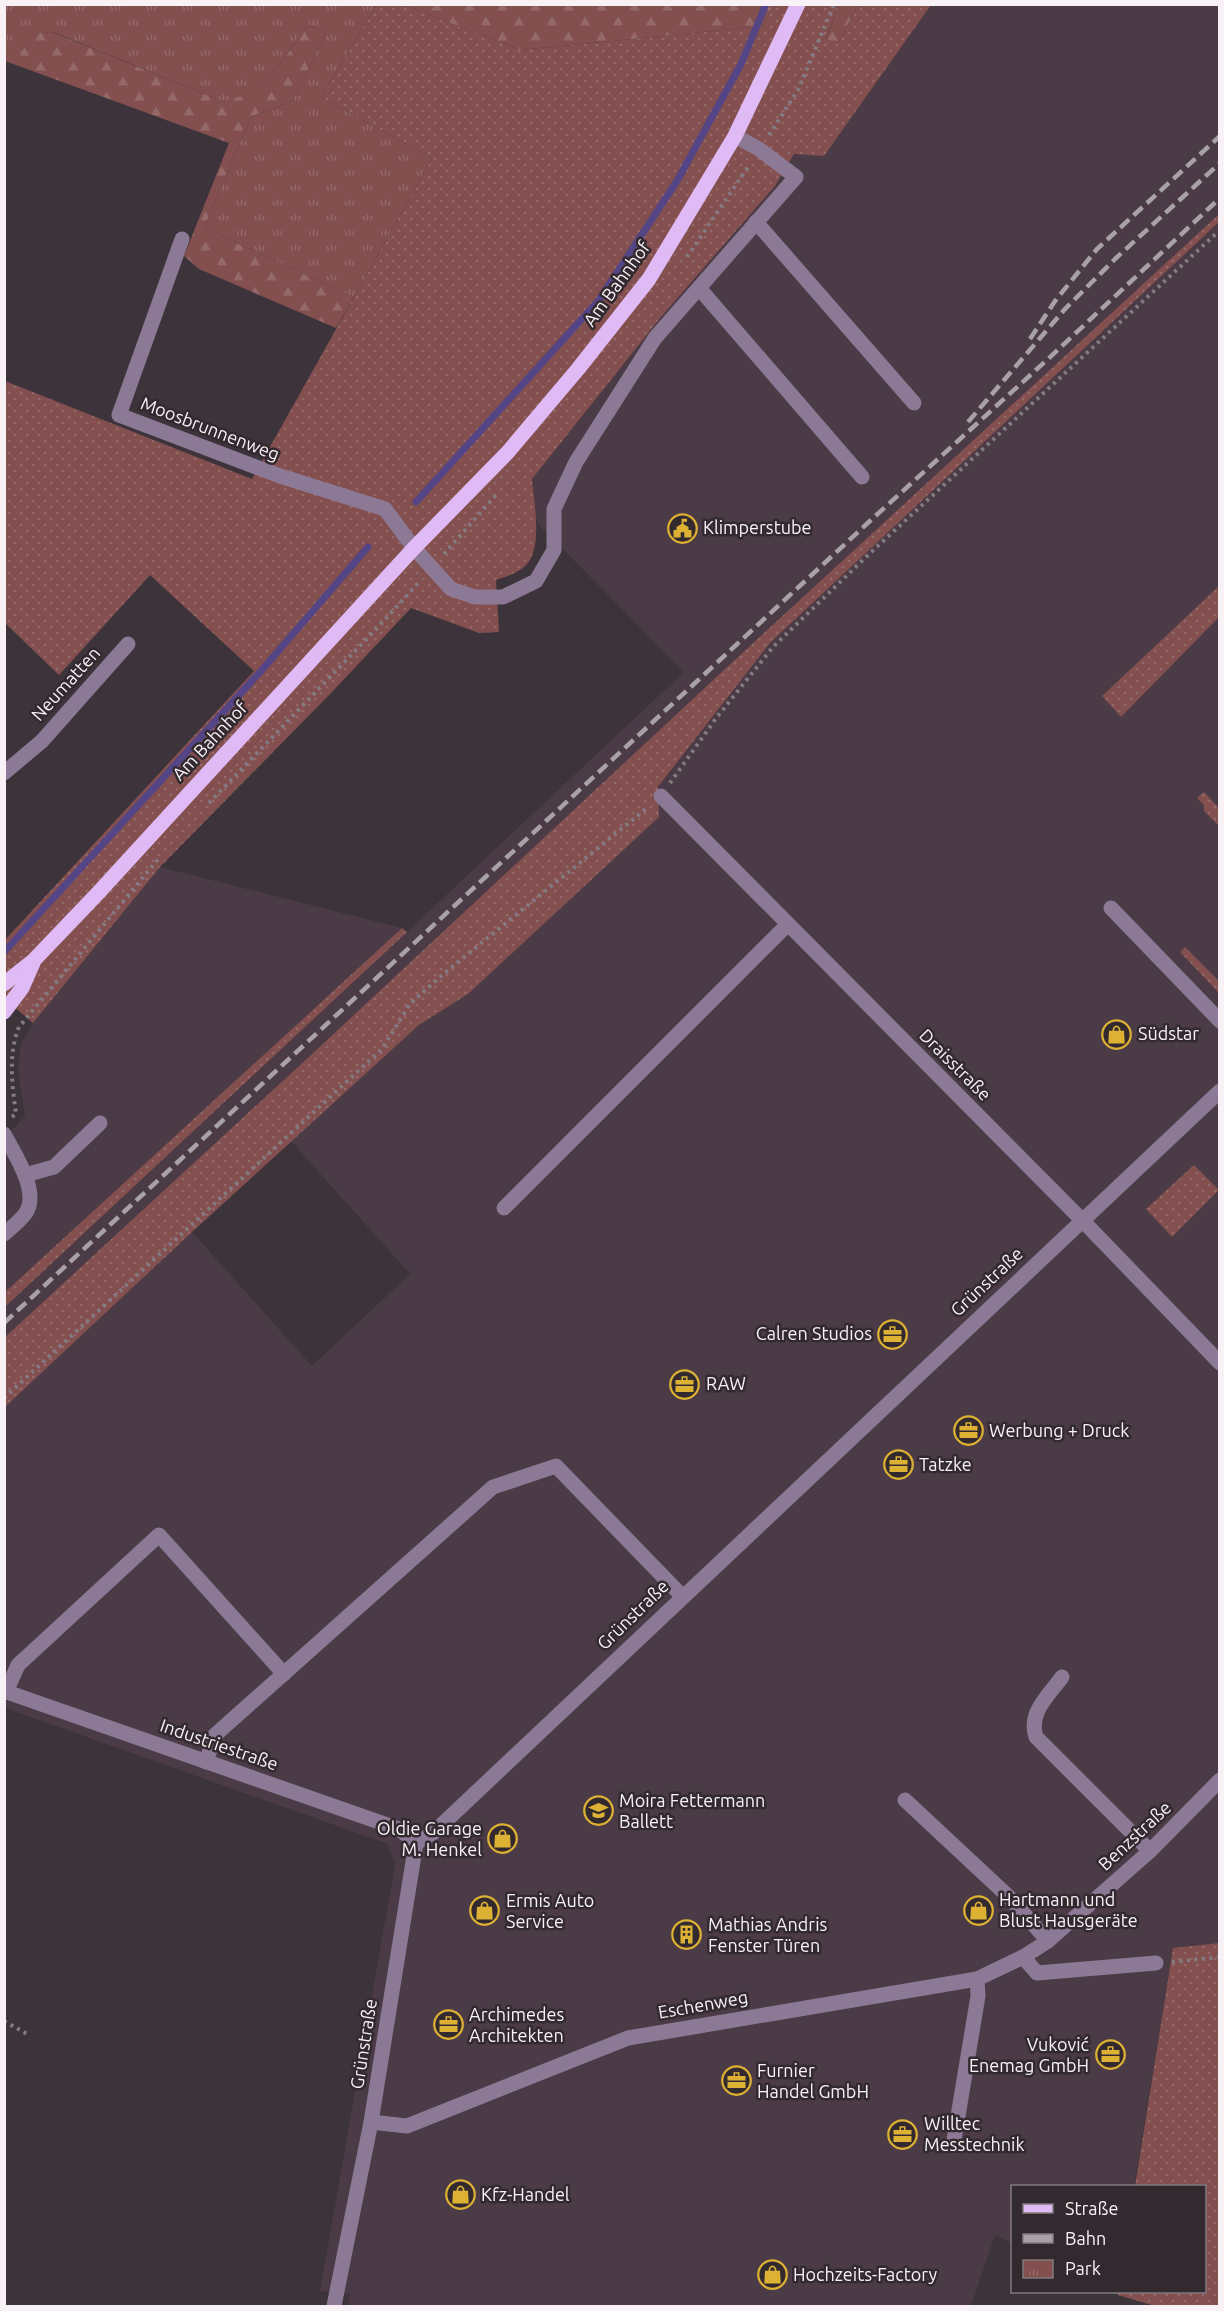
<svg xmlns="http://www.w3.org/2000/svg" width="1224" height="2311" font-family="Ubuntu,sans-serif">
<defs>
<pattern id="grass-dots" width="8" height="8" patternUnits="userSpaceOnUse" patternTransform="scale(1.5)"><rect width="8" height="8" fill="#834f4f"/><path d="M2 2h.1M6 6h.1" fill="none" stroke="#956969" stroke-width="1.8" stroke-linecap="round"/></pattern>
<pattern id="forest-firs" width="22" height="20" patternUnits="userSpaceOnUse" patternTransform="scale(1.5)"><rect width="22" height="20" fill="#834f4f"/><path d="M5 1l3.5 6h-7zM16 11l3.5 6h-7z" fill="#956969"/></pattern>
<pattern id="park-tufts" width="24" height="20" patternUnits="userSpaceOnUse" patternTransform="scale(1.5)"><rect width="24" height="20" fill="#834f4f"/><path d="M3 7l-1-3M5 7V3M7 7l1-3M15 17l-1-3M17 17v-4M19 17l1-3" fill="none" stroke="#956969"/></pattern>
</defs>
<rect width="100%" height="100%" fill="#3d343b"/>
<!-- built -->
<g fill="#4a3b46">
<polygon points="931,5 1219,5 1219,214 726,668 313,1053 5,1337 5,1307 265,1065 684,672 537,523 532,479 661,317 775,186 794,154 824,155"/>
<polygon points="1219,222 1220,1943 1173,1948 1134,2186 1012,2186 1012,2243 995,2235 971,2306 348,2306 350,2294 320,2291 395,1865 388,1844 5,1708 5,1407 192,1232 312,1366 410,1274 291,1141 419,1025 468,994 658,788 770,643"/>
<polygon points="160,867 402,928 5,1292 5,1137 25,1116 18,1070 21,1044 33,1023"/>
</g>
<!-- grass -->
<g fill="url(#grass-dots)">
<path d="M774,4l65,1 -13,33 12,5 20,-38h73l-107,151 -30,-2 -19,32 -114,131 -129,162c2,21 9,59 -1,79 -6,13 -23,18 -35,22l3,52 -20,1 -68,-25 -79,84 -172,175 -127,156 -28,-24 -1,-58 250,-270 -104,-96 -91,100 -54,-52v-242l247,98 180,-321 -111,-61 55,-92h27l118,45 242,-24z"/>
<polygon points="1219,214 1219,222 770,643 658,787 659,817 468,994 419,1025 192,1232 5,1407 5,1337 313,1053 726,668"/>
<polygon points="1219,586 1219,617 1121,717 1102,696"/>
<polygon points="1204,792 1219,808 1219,826 1204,811 1204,805 1197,798"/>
<polygon points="402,928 407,932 5,1307 5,1292"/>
<polygon points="1185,947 1219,981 1219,993 1180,952"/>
<polygon points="1194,1165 1219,1190 1172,1237 1146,1209"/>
<polygon points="1219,1943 1219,2306 1155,2306 1118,2295 1118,2292 1204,2292 1204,2186 1135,2186 1173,1948"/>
</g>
<!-- forest -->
<g fill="url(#forest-firs)">
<polygon points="403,5 774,4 774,5 763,26 521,50"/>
<polygon points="839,5 858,5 838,43 826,39"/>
<polygon points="308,25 326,33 293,101 251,117 204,228 354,297 336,328 199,269 184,256 229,143 5,61 4,36 52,32 222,101 265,85"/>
</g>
<!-- park -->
<polygon fill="url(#park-tufts)" points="5,4 376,5 321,97 432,158 354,297 204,228 251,117 293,101 326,33 308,25 265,85 244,96 222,101 53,32 31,34 17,62 6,58 5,60"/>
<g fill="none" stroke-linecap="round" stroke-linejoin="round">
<!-- stream -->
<g stroke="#534586" stroke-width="7">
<polyline points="416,502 599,300 677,181 741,64 766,4"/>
<polyline points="4,952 261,671 368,547"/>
</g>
<!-- path -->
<g stroke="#847c82" stroke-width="4" stroke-dasharray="3 4.5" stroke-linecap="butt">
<polyline points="769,135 798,90 834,4"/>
<polyline points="687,257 750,164"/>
<polyline points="444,554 496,495"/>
<polyline points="670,783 717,717 773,647 867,556 1220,230"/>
<polyline points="209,803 380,625 419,582"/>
<path d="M12,1117l4,-3c-4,-29 -8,-61 3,-87l141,-170"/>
<polyline points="4,1398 382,1049 410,1004 441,976 647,808"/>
<polyline points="1172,1962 1220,1957"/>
<polyline points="4,2021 29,2035"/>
</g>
<!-- minor -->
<g stroke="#8c7996" stroke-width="15">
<polyline points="756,222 914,403"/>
<polyline points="182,239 119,415 280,476 385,509 414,548 451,589 475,597 503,597 536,581 554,550 554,509 576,462 655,338 796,177 759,149 735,136"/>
<polyline points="699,288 862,477"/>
<polyline points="4,773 42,741 128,644"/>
<polyline points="661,796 1082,1220 1220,1363"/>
<polyline points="1111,908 1220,1021"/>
<path d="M4,1134c10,19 37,59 21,80 -5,7 -14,14 -21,20"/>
<polyline points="25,1175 54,1167 100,1123"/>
<polyline points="504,1208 787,925"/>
<path d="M1062,1677c-14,19 -34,36 -26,60l114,114"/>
<polyline points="4,1691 399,1829 416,1843"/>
<polyline points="6,1692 18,1665 159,1535 284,1674"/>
<polyline points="206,1762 215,1735 493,1487 556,1466 682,1596"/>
<polyline points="905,1800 1010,1898 1048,1941"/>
<polyline points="416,1843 433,1833 1220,1091"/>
<polyline points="1023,1957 1037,1973 1156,1963"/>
<polyline points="371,2122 407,2126 628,2038 977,1979 1023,1957 1048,1941 1150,1851 1220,1780"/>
<polyline points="953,2146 978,1996 977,1979"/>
<polyline points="334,2306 371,2122 416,1843"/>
</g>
<!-- major -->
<g stroke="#e0baf4" stroke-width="15">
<polyline points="4,984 34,960 99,892 414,548 508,452 578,369 649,279 735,136 798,4"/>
<polyline points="4,1012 22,988 33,963"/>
</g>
<!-- rail -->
<g stroke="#a8a1a6" stroke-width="4.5" stroke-dasharray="12 6" stroke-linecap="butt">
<polyline points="1030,339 1055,301 1097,249 1220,136"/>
<polyline points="968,422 1065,309 1115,259 1220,163"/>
<polyline points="4,1323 871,520 1048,359 1220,198"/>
</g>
</g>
<!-- icons -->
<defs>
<symbol id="civic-ring" viewBox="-11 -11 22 22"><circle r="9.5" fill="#332a30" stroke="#ddb133" stroke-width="1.5"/><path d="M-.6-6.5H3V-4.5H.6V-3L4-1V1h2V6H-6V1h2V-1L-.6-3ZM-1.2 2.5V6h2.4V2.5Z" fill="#ddb133"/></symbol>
<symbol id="shop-ring" viewBox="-11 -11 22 22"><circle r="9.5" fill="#332a30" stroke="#ddb133" stroke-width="1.5"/><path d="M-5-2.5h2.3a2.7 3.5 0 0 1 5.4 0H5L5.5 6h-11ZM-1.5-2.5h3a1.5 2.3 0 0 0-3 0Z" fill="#ddb133"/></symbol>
<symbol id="office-ring" viewBox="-11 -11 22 22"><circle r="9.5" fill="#332a30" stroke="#ddb133" stroke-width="1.5"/><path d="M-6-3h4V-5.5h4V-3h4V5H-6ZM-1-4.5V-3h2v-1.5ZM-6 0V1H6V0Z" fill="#ddb133"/></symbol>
<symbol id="school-ring" viewBox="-11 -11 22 22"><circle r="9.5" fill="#332a30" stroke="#ddb133" stroke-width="1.5"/><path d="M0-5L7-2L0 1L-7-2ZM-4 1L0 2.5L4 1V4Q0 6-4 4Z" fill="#ddb133"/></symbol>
<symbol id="building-ring" viewBox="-11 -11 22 22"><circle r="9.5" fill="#332a30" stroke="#ddb133" stroke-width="1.5"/><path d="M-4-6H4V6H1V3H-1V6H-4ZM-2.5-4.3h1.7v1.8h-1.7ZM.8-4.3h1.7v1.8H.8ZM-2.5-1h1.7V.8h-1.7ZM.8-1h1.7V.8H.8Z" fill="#ddb133"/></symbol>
</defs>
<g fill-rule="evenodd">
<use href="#civic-ring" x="666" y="512" width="33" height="33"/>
<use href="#shop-ring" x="1100" y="1018" width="33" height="33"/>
<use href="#office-ring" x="876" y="1318" width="33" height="33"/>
<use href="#office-ring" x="668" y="1368" width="33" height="33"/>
<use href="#office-ring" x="952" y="1414" width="33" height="33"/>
<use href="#office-ring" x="882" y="1448" width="33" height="33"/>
<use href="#school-ring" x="582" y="1794" width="33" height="33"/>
<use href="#shop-ring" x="486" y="1822" width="33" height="33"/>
<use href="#shop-ring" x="962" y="1894" width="33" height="33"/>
<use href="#shop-ring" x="468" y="1894" width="33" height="33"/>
<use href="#building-ring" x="670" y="1918" width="33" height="33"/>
<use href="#office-ring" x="432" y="2008" width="33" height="33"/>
<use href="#office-ring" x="1094" y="2038" width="33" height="33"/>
<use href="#office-ring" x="720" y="2064" width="33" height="33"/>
<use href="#office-ring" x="886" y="2118" width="33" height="33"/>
<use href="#shop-ring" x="444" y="2178" width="33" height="33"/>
<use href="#shop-ring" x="756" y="2258" width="33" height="33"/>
</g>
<g text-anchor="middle" stroke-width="5" stroke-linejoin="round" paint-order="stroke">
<!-- street labels -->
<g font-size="18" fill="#f8f2f6" stroke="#332a30">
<text transform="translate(617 284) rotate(-54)" y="6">Am Bahnhof</text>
<text transform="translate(210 429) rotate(21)" y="6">Moosbrunnenweg</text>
<text transform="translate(66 684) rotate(-48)" y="6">Neumatten</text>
<text transform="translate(210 741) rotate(-47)" y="6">Am Bahnhof</text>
<text transform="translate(955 1065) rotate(45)" y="6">Draisstraße</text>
<text transform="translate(987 1282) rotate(-43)" y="6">Grünstraße</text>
<text transform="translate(633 1615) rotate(-44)" y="6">Grünstraße</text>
<text transform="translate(219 1745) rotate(19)" y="6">Industriestraße</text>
<text transform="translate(1135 1836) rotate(-43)" y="6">Benzstraße</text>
<text transform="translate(703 2005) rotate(-10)" y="6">Eschenweg</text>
<text transform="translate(364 2044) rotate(-81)" y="6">Grünstraße</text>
</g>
<!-- poi labels -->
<g font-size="18" fill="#f8f2f6" stroke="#332a30" text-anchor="start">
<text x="703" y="534">Klimperstube</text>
<text x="1138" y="1040">Südstar</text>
<text x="872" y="1340" text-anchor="end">Calren Studios</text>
<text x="706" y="1390">RAW</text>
<text x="989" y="1437">Werbung + Druck</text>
<text x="919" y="1471">Tatzke</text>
<text x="619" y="1807">Moira Fettermann<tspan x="619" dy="21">Ballett</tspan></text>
<text x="482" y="1835" text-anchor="end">Oldie Garage<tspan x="482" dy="21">M. Henkel</tspan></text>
<text x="999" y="1906">Hartmann und<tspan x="999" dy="21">Blust Hausgeräte</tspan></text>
<text x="506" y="1907">Ermis Auto<tspan x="506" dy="21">Service</tspan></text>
<text x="708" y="1931">Mathias Andris<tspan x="708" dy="21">Fenster Türen</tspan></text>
<text x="469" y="2021">Archimedes<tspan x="469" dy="21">Architekten</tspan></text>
<text x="1089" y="2051" text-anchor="end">Vuković<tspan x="1089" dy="21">Enemag GmbH</tspan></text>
<text x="757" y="2077">Furnier<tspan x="757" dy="21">Handel GmbH</tspan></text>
<text x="924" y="2130">Willtec<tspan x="924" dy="21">Messtechnik</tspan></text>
<text x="481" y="2201">Kfz-Handel</text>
<text x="793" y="2281">Hochzeits-Factory</text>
</g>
</g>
<!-- border -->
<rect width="1224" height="2311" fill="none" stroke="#f8f2f6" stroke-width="12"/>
<!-- legend -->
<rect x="1011" y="2185" width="195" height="108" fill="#332a30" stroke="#827a7f" stroke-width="1.5"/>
<rect x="1023" y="2204" width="30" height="9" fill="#e0baf4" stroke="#827a7f" stroke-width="1.5"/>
<text x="1065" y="2215" font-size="18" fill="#f8f2f6">Straße</text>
<rect x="1023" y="2234" width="30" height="9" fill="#a8a1a6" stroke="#827a7f" stroke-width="1.5"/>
<text x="1065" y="2245" font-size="18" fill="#f8f2f6">Bahn</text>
<rect x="1023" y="2260" width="30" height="18" fill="url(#park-tufts)" stroke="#827a7f" stroke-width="1.5"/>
<text x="1065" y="2275" font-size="18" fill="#f8f2f6">Park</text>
</svg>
